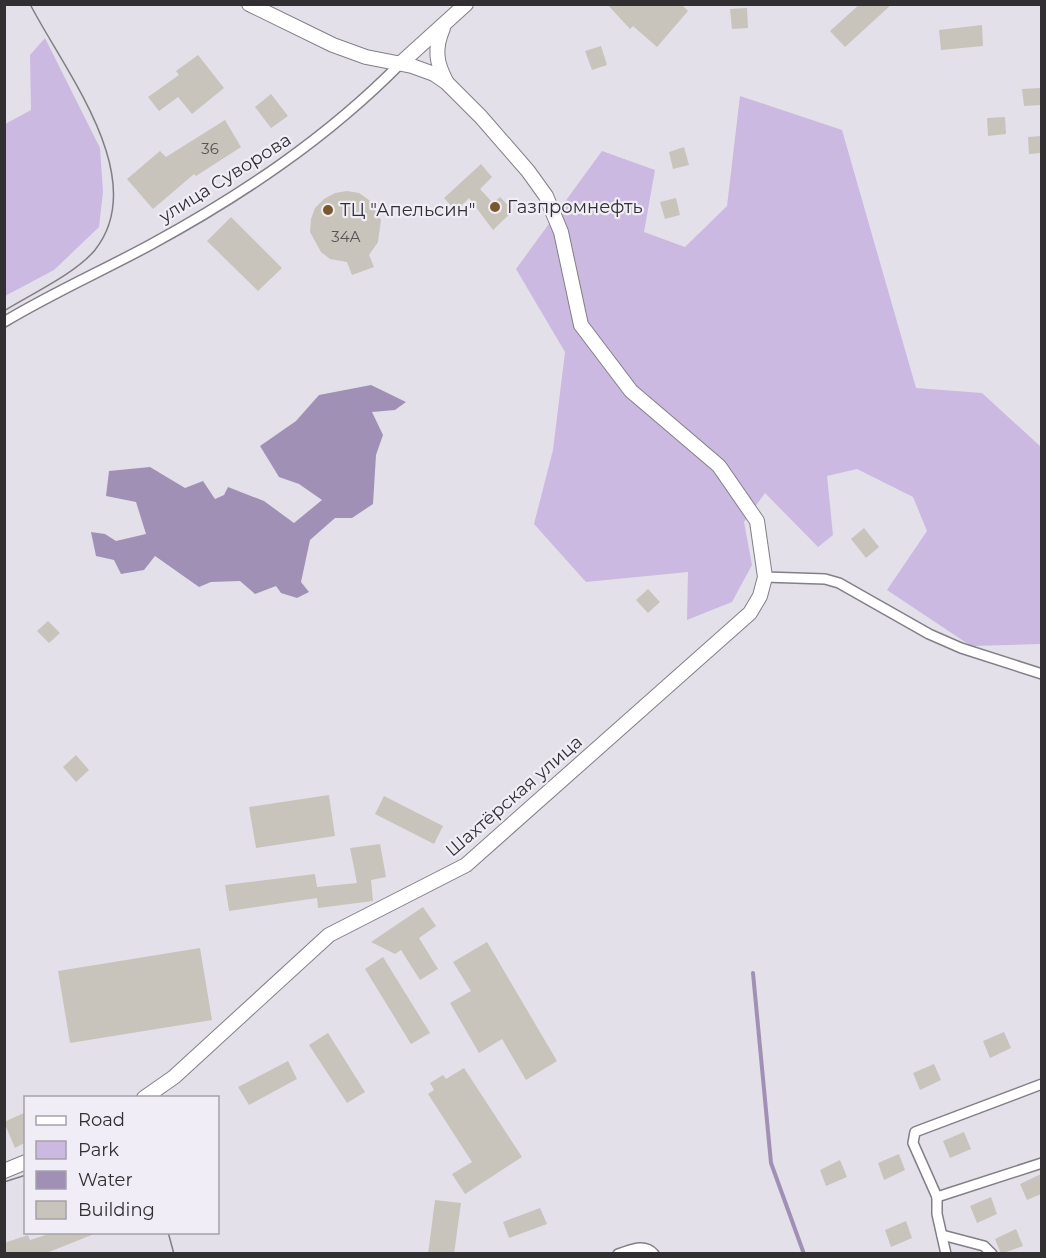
<svg xmlns="http://www.w3.org/2000/svg" width="1046" height="1258" font-family="Montserrat,sans-serif">
<rect width="100%" height="100%" fill="#e4e0e9"/>
<!-- green -->
<g fill="#cbb9e1">
<polygon points="45,38 100,148 103,192 99,227 54,270 5,296 5,124 31,110 30,55"/>
<polygon points="740,96 842,130 916,388 982,393 1041,447 1041,644 971,646 887,590 927,531 913,497 857,469 827,476 833,535 818,547 765,493 744,522 752,565 732,602 687,620 688,572 586,582 534,524 553,450 565,352 516,269 602,151 655,170 644,232 685,247 727,206"/>
</g>
<!-- water -->
<polygon fill="#a190b6" points="371,385 406,402 395,410 372,412 383,435 376,455 373,504 352,518 335,518 310,540 301,582 309,592 297,598 281,593 276,586 255,594 240,581 211,582 199,587 155,556 144,570 121,574 114,560 96,556 91,532 105,534 116,541 146,534 136,502 106,496 109,471 150,467 185,488 203,481 215,499 224,495 228,487 264,501 294,523 322,500 299,484 279,477 260,446 296,421 319,395"/>
<g fill="none" stroke-linecap="round" stroke-linejoin="round">
<!-- stream -->
<polyline stroke="#a190b6" stroke-width="4" points="753,973 771,1163 804,1254"/>
</g>
<!-- building -->
<g fill="#c8c3bb">
<polygon points="607,4 681,4 688,11 657,47 633,26 630,29"/>
<polygon points="860,4 892,4 845,47 830,31"/>
<polygon points="747,8 748,28 732,29 730,9"/>
<polygon points="982,25 983,46 941,50 939,30"/>
<polygon points="601,46 607,65 592,70 585,51"/>
<polygon points="198,55 224,88 192,114 178,97 159,111 148,97 179,75 176,71"/>
<polygon points="1040,88 1041,105 1024,106 1022,89"/>
<polygon points="271,94 288,116 271,128 255,107"/>
<polygon points="1005,117 1006,134 988,136 987,118"/>
<polygon points="225,120 241,147 196,176 194,174 153,209 127,179 160,151 166,157"/>
<polygon points="1041,136 1041,153 1029,154 1028,137"/>
<polygon points="684,147 689,165 673,169 669,152"/>
<polygon points="481,164 492,177 480,189 493,203 500,197 513,211 493,230 469,198 456,211 444,198"/>
<polygon points="347,191 359,193 369,200 381,220 378,242 369,255 374,267 352,275 347,262 330,259 321,252 310,232 311,219 315,208 324,199 335,193"/>
<polygon points="676,198 680,215 665,219 660,202"/>
<polygon points="231,217 282,268 258,291 207,241"/>
<polygon points="864,528 879,547 866,558 851,539"/>
<polygon points="648,589 660,602 648,613 636,600"/>
<polygon points="48,621 60,633 49,643 37,631"/>
<polygon points="76,755 89,770 76,782 63,767"/>
<polygon points="329,795 335,836 256,848 249,807"/>
<polygon points="384,796 443,826 434,844 375,814"/>
<polygon points="380,844 386,877 371,880 373,901 318,908 317,898 229,911 225,885 315,874 317,887 357,883 350,848"/>
<polygon points="423,907 436,926 419,938 438,969 420,980 401,950 395,954 371,942"/>
<polygon points="487,942 557,1061 526,1080 502,1039 479,1053 450,1003 471,991 453,962"/>
<polygon points="200,948 212,1020 70,1043 58,971"/>
<polygon points="383,957 430,1033 411,1044 365,969"/>
<polygon points="1004,1032 1011,1048 990,1058 983,1041"/>
<polygon points="328,1033 365,1092 347,1103 309,1045"/>
<polygon points="288,1061 297,1079 249,1105 238,1087"/>
<polygon points="934,1064 941,1080 920,1090 913,1073"/>
<polygon points="464,1068 522,1157 465,1194 452,1174 472,1162 428,1094 434,1090 430,1083 443,1075 446,1079"/>
<polygon points="26,1112 26,1142 15,1148 4,1122"/>
<polygon points="964,1132 971,1149 950,1158 943,1141"/>
<polygon points="899,1154 905,1170 884,1180 878,1163"/>
<polygon points="840,1160 847,1177 826,1186 820,1170"/>
<polygon points="1041,1174 1041,1194 1027,1200 1020,1184"/>
<polygon points="991,1197 997,1214 977,1223 970,1206"/>
<polygon points="435,1200 461,1203 454,1254 428,1254"/>
<polygon points="540,1208 547,1224 509,1238 503,1222"/>
<polygon points="906,1221 912,1238 891,1247 885,1230"/>
<polygon points="1016,1229 1023,1246 1001,1254 995,1239"/>
<polygon points="52,1233 94,1234 44,1254 4,1254 4,1243 28,1235 30,1240"/>
</g>
<g fill="none" stroke-linecap="round" stroke-linejoin="round">
<defs>
<g id="minor">
<path d="M4,322c48,-29 98,-51 146,-77 92,-50 177,-107 251,-182"/>
<polyline points="765,577 825,579 839,583 929,634 961,648 1042,674"/>
<polyline points="937,1197 1042,1163"/>
<polyline points="942,1235 984,1246 992,1254"/>
<path d="M618,1254c13,-4 26,-11 36,0"/>
<polyline points="946,1254 937,1214 937,1197 913,1143 915,1132 1042,1084"/>
</g>
<g id="secondary">
<path d="M443,28c-9,21 -7,35 4,55"/>
<polyline points="401,63 466,4"/>
<polyline points="144,1098 174,1077 329,935 466,865 750,613 760,596 765,577 757,521 719,466 631,391 581,325 561,232 546,196 528,171 481,117 447,83 434,74 412,66 366,57 333,45 249,4"/>
<polyline points="4,1171 26,1162"/>
</g>
</defs>
<!-- minor casing -->
<use href="#minor" stroke="#827f86" stroke-width="12"/>
<!-- secondary casing -->
<use href="#secondary" stroke="#827f86" stroke-width="16"/>
<!-- minor -->
<use href="#minor" stroke="#fff" stroke-width="9"/>
<!-- secondary -->
<use href="#secondary" stroke="#fff" stroke-width="14"/>
<!-- tram -->
<g stroke="#817e84" stroke-width="1.5">
<path d="M4,311c27,-17 71,-37 91,-61 57,-72 -32,-181 -65,-246"/>
<polyline points="4,1182 26,1175"/>
<polyline points="168,1232 174,1254"/>
</g>
</g>
<!-- markers -->
<g fill="#78592e" stroke="#f1edf6" stroke-width="2">
<circle cx="495" cy="207" r="6"/>
<circle cx="328" cy="210" r="6"/>
</g>
<g text-anchor="middle" stroke-width="4.5" stroke-linejoin="round" paint-order="stroke">
<!-- number labels -->
<g font-size="15" fill="#575454">
<text x="210" y="154">36</text>
<text x="346" y="242">34А</text>
</g>
<!-- street labels -->
<g font-size="18" fill="#312f32" stroke="#f1edf6">
<text transform="translate(225 178) rotate(-32)" y="6">улица Суворова</text>
<text transform="translate(514 796) rotate(-41)" y="6">Шахтёрская улица</text>
</g>
<!-- poi labels -->
<g font-size="18" fill="#312f32" stroke="#f1edf6" text-anchor="start">
<text x="507" y="213">Газпромнефть</text>
<text x="340" y="216">ТЦ "Апельсин"</text>
</g>
</g>
<!-- border -->
<rect width="1046" height="1258" fill="none" stroke="#312f32" stroke-width="12"/>
<!-- legend -->
<rect x="24" y="1096" width="195" height="138" fill="#f1edf6" stroke="#a4a1a8" stroke-width="1.5"/>
<rect x="36" y="1116" width="30" height="9" fill="#ffffff" stroke="#a4a1a8" stroke-width="1.5"/>
<text x="78" y="1126" font-size="18" fill="#312f32">Road</text>
<rect x="36" y="1141" width="30" height="18" fill="#cbb9e1" stroke="#a4a1a8" stroke-width="1.5"/>
<text x="78" y="1156" font-size="18" fill="#312f32">Park</text>
<rect x="36" y="1171" width="30" height="18" fill="#a190b6" stroke="#a4a1a8" stroke-width="1.5"/>
<text x="78" y="1186" font-size="18" fill="#312f32">Water</text>
<rect x="36" y="1201" width="30" height="18" fill="#c8c3bb" stroke="#a4a1a8" stroke-width="1.5"/>
<text x="78" y="1216" font-size="18" fill="#312f32">Building</text>
</svg>
